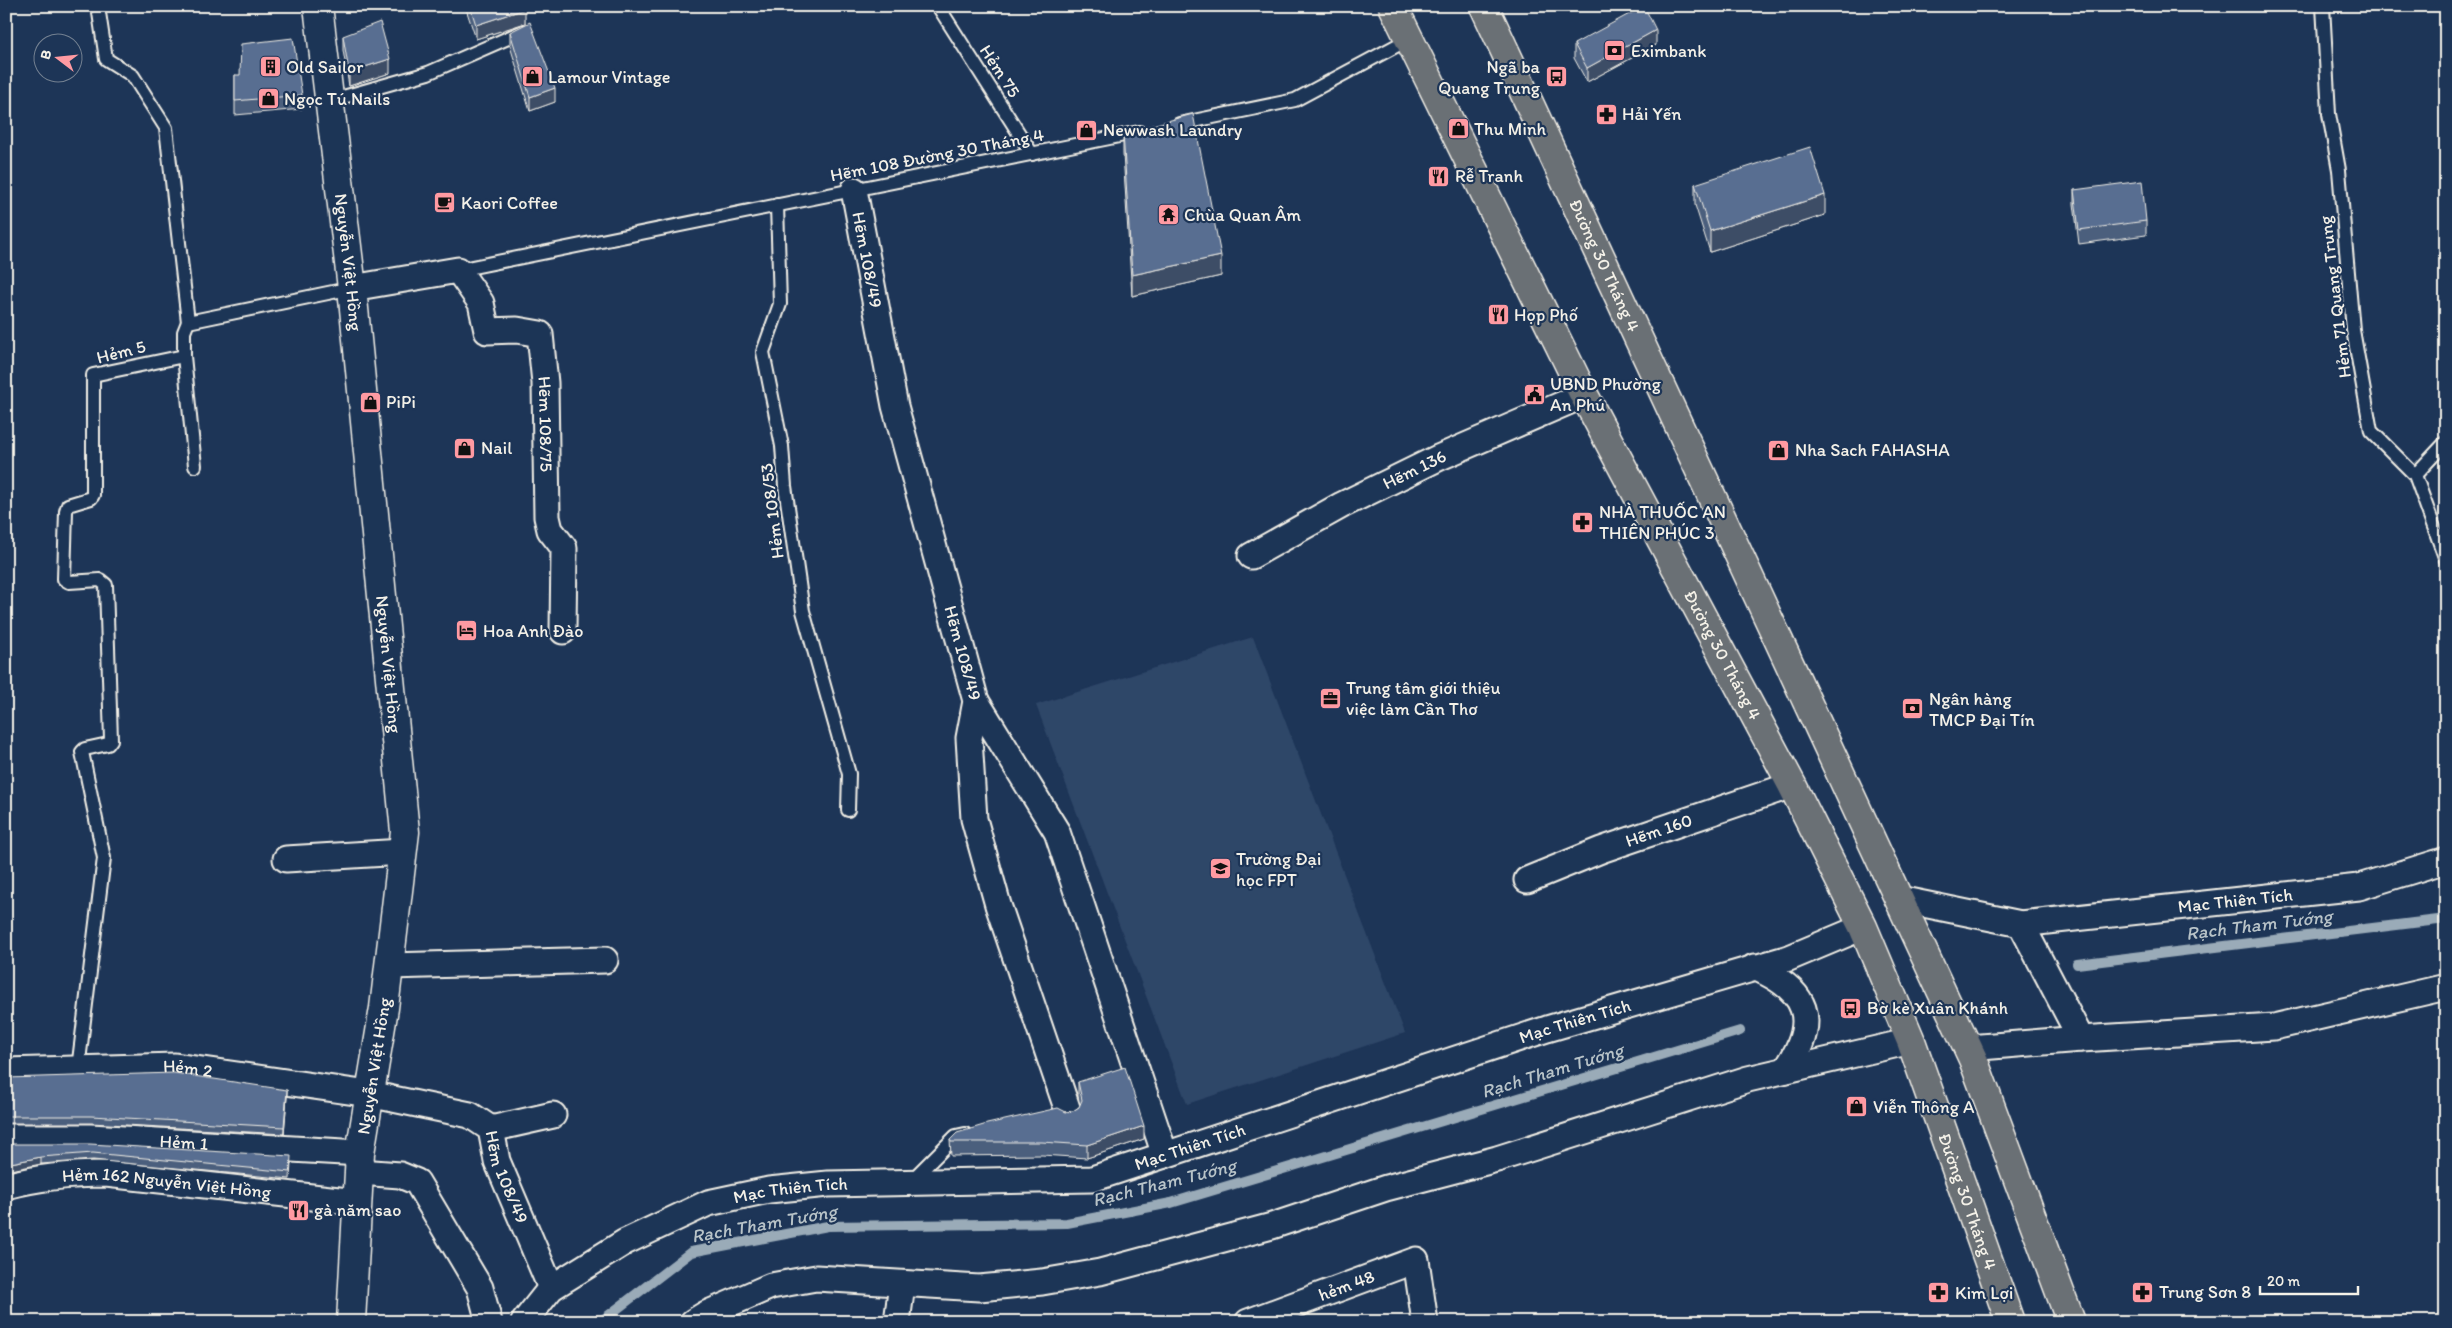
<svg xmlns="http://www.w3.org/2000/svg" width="2452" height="1328" font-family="Itim,sans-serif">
<rect width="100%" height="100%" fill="#1d3557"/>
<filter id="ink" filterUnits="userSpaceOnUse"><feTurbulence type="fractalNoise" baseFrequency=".02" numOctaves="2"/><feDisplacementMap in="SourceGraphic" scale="10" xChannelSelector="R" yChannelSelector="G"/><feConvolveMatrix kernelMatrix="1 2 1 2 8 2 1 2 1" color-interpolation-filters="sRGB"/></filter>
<g filter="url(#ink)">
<!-- built -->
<polygon fill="#2f4668" points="1253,637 1405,1033 1187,1104 1036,705"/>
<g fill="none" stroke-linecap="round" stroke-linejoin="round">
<!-- stream -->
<g stroke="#9aabb8" stroke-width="10">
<polyline points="2077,964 2446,919"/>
<polyline points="600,1322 691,1252 828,1226 1067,1223 1171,1203 1740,1031"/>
</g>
<defs>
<g id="service">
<polyline points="98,6 106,59 133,76 166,128 188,322"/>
<polyline points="938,6 1032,154"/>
<polyline points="2323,6 2329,114 2339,170 2353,330 2371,431 2415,475 2446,560"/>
<polyline points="329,101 428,73 524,31"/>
<polyline points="1179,124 1295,100 1409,39"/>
<polyline points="777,205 780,304 763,352 782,446 785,486 803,611 849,774 848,810"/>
<polyline points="458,270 1139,132"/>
<polyline points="188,322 352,288"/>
<polyline points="184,356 195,466"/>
<polyline points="2415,475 2446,442"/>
<polyline points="78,1069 104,858 82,752 85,749 108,744 111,740 106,585 100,580 69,582 64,579 66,511 68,505 91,498 93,495 93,375 184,356 184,332 188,322"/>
<polyline points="911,1181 956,1136 965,1134"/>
</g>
<g id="minor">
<path id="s1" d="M854,190l41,216 81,295 -7,37 5,81 24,86 70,206"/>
<path id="s2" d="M352,288l106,-18 23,33 6,28 30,-1 23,4 5,49 2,134 3,13 14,18 -1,83"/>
<path id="s3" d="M1251,556l91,-51 96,-47 146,-63"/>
<polyline points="976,701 1057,832 1165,1155"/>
<polyline points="286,859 403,852"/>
<path id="s4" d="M1527,880l74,-30 191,-65"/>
<path id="s5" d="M1899,899l122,25 338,-37 87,-27"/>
<polyline points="2021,924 2081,1039"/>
<polyline points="390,966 605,960"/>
<path d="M1754,967c54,23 66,53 32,103"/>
<polyline points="1968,1048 2081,1039 2274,1027 2446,987"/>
<path id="s6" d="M6,1071l169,-5 194,28 101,21 21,14 6,32 54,127"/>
<polyline points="491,1129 553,1115"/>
<path id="s7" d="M6,1137h84l270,16"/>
<polyline points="360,1172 400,1175 417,1182 480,1288 489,1322"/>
<path id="s8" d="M6,1186c33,-9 66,-12 100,-12l251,28"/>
<path id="s9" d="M524,1322l27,-34 74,-46 83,-39 61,-13 59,-6 264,-5 455,-150 242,-71 74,-31"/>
<polyline points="693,1322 706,1314 771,1286 816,1278 979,1288 1042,1282 1100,1272 1272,1226 1386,1188 1497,1159 1748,1079 1911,1041"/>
<polyline points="897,1322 902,1284"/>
<path id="s10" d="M1248,1322l168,-62 9,62"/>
</g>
<g id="tertiary">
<path id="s11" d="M318,6l34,282 53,544 -21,176 -24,145 -9,169"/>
</g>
<g id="primary">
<path id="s12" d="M1393,6l191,389 208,390 71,142 48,114 99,281"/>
<path id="s13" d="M1484,6l489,1053 98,263"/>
</g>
</defs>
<!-- service casing -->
<use href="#service" stroke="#f4f1e8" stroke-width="16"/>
<!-- minor casing -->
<use href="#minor" stroke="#f4f1e8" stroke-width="29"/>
<!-- tertiary casing -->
<use href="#tertiary" stroke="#f4f1e8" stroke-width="31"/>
<!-- primary casing -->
<use href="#primary" stroke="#f4f1e8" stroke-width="31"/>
<!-- service -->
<use href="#service" stroke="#1d3557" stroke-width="12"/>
<!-- minor -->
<use href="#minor" stroke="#1d3557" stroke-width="25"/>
<!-- tertiary -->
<use href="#tertiary" stroke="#1d3557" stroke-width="28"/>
<!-- primary -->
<use href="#primary" stroke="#6b6f75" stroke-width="28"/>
</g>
<!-- wall -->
<g fill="#4c5f7d" stroke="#f4f1e8">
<polygon points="465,6 524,6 525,23 476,39"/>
<polygon points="510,32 555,102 530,111 510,46"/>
<polygon points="343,36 390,73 349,86 343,50"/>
<polygon points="1574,44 1656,45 1587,82 1574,58"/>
<polygon points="235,75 302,95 302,109 235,115"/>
<polygon points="1123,133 1221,276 1132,296 1123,154"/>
<polygon points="1695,184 1825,215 1710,252 1695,205"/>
<polygon points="2074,190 2146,221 2146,235 2079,244 2074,204"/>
<polygon points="6,1078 287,1097 284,1134 91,1123 6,1123"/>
<polygon points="1078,1082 1144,1139 1087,1158 1042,1155 951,1156 950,1140 1066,1112 1073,1111 1079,1107 1080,1105 1078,1096"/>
<polygon points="6,1144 291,1163 290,1179 93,1160 41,1164 6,1171"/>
<polygon points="2445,1160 2446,1160 2446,1219 2445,1187"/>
</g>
<!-- shaded-wall -->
<g fill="#3e4d66" stroke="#f4f1e8">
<polygon points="525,9 525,23 476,39 476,25"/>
<polygon points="1656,30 1656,45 1587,82 1587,68"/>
<polygon points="390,59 390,73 349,86 349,72"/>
<polygon points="555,88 555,102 530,111 530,97"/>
<polygon points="1825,195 1825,215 1710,252 1710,231"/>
<polygon points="1221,256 1221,276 1132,296 1132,275"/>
<polygon points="287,1090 287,1097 284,1134 284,1127"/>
<polygon points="1144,1126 1144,1139 1087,1158 1087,1145"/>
<polygon points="41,1157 41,1164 6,1171 6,1164"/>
</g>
<!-- building -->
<g fill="#586e91" stroke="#f4f1e8">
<polygon points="470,6 524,6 525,9 476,25"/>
<polygon points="1644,6 1656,30 1587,68 1574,44"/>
<polygon points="380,22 390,59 349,72 343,36"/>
<polygon points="530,22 555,88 530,97 510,32"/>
<polygon points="293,38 302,95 235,101 235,75 240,75 241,44"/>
<polygon points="1193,114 1221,256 1132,275 1123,133"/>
<polygon points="1810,147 1825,195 1710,231 1695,184"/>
<polygon points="2142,181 2146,221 2079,230 2074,190"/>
<polygon points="1125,1067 1144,1126 1087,1145 1042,1142 951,1142 950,1140 957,1133 987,1124 1058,1108 1066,1112 1073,1111 1079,1107 1082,1100 1078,1082"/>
<polygon points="174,1073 287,1090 284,1127 91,1116 6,1116 6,1078"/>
<polygon points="6,1144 90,1144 291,1156 290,1172 93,1153 41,1157 6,1164"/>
<polygon points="2445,1160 2446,1160 2446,1192"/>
</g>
</g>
<!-- icons -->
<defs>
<symbol id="bank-square" viewBox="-11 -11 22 22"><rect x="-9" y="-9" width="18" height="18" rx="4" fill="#ff9aa2" stroke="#1d3557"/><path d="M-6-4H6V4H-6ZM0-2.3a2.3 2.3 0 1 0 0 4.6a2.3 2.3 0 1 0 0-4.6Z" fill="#111"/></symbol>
<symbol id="building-square" viewBox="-11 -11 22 22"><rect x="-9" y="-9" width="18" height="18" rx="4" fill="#ff9aa2" stroke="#1d3557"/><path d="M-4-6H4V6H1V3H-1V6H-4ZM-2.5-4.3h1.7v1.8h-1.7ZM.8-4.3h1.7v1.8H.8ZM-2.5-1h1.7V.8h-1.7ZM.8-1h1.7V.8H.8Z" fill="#111"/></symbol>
<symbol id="shop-square" viewBox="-11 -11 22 22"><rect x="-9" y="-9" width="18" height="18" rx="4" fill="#ff9aa2" stroke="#1d3557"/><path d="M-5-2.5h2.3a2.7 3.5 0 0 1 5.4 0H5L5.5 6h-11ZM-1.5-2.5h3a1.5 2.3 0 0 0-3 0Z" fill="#111"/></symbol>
<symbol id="bus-square" viewBox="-11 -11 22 22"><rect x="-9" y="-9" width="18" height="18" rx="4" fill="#ff9aa2" stroke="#1d3557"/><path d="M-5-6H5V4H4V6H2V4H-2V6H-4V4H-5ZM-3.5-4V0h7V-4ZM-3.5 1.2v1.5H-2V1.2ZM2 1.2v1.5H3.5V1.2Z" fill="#111"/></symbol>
<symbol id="pharmacy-square" viewBox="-11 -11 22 22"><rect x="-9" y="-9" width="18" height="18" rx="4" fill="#ff9aa2" stroke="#1d3557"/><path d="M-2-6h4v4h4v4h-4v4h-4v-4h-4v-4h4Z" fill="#111"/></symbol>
<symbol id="restaurant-square" viewBox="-11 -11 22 22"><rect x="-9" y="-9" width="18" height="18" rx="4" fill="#ff9aa2" stroke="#1d3557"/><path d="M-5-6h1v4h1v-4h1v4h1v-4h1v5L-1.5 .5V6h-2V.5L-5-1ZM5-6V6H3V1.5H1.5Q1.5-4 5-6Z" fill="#111"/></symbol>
<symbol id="cafe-square" viewBox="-11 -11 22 22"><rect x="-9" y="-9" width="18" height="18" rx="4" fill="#ff9aa2" stroke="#1d3557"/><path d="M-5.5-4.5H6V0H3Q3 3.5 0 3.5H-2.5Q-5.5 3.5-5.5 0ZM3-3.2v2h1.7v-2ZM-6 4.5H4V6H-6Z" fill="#111"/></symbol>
<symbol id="temple-square" viewBox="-11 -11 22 22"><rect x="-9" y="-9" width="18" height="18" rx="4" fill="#ff9aa2" stroke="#1d3557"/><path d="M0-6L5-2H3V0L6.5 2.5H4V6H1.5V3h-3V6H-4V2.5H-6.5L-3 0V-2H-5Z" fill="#111"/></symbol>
<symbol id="civic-square" viewBox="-11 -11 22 22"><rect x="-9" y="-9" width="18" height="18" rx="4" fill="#ff9aa2" stroke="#1d3557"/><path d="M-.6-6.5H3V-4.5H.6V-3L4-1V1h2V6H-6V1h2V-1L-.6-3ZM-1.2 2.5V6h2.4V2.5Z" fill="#111"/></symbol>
<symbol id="hotel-square" viewBox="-11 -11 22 22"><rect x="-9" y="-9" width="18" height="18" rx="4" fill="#ff9aa2" stroke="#1d3557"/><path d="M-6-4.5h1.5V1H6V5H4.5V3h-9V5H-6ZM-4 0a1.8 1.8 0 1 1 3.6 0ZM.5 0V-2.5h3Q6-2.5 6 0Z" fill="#111"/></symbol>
<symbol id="office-square" viewBox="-11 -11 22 22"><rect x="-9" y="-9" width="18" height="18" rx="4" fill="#ff9aa2" stroke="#1d3557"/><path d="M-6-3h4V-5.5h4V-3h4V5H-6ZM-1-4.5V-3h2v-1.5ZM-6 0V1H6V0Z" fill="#111"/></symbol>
<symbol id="university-square" viewBox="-11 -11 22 22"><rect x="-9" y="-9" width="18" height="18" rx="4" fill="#ff9aa2" stroke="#1d3557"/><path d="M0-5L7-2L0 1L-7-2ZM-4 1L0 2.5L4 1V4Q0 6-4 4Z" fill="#111"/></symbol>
</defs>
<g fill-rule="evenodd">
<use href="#bank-square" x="1602" y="38" width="25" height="25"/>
<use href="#building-square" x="258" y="54" width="25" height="25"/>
<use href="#shop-square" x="520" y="64" width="25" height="25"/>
<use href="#bus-square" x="1544" y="64" width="25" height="25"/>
<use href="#shop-square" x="256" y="86" width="25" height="25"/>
<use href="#pharmacy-square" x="1594" y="102" width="25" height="25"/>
<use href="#shop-square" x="1446" y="116" width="25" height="25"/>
<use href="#shop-square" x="1074" y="118" width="25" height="25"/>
<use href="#restaurant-square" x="1426" y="164" width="25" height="25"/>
<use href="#cafe-square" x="432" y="190" width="25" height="25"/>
<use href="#temple-square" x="1156" y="202" width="25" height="25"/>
<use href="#restaurant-square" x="1486" y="302" width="25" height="25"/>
<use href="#civic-square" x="1522" y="382" width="25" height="25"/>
<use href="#shop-square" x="358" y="390" width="25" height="25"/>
<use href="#shop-square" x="452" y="436" width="25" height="25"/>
<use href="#shop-square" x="1766" y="438" width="25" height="25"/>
<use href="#pharmacy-square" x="1570" y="510" width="25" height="25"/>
<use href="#hotel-square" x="454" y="618" width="25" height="25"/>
<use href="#office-square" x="1318" y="686" width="25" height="25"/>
<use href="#bank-square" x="1900" y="696" width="25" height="25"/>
<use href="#university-square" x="1208" y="856" width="25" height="25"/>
<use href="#bus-square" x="1838" y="996" width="25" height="25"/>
<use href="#shop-square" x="1844" y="1094" width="25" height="25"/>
<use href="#restaurant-square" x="286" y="1198" width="25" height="25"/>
<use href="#pharmacy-square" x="2130" y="1280" width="25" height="25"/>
<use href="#pharmacy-square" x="1926" y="1280" width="25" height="25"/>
</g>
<g text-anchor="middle" stroke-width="4.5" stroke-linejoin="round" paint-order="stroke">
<!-- poi labels -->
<g font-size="18" fill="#f4f1e8" stroke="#1d3557" text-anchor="start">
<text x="1631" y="57">Eximbank</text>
<text x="286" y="73">Old Sailor</text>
<text x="1540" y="73" text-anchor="end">Ngã ba<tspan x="1540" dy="21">Quang Trung</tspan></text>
<text x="548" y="83">Lamour Vintage</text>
<text x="284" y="105">Ngọc Tú Nails</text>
<text x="1622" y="120">Hải Yến</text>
<text x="1474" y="135">Thu Minh</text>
<text x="1103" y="136">Newwash Laundry</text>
<text x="1455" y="182">Rễ Tranh</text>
<text x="461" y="209">Kaori Coffee</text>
<text x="1184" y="221">Chùa Quan Âm</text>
<text x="1514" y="321">Họp Phố</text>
<text x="1550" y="390">UBND Phường<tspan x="1550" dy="21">An Phú</tspan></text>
<text x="386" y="408">PiPi</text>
<text x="481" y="454">Nail</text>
<text x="1795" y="456">Nha Sach FAHASHA</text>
<text x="1599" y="518">NHÀ THUỐC AN<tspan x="1599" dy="21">THIÊN PHÚC 3</tspan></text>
<text x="483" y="637">Hoa Anh Đào</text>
<text x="1346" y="694">Trung tâm giới thiệu<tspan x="1346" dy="21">việc làm Cần Thơ</tspan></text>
<text x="1929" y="705">Ngân hàng<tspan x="1929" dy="21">TMCP Đại Tín</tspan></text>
<text x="1236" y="865">Trường Đại<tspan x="1236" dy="21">học FPT</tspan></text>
<text x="1867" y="1014">Bờ kè Xuân Khánh</text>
<text x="1873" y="1113">Viễn Thông A</text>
<text x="314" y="1216">gà năm sao</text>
<text x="2159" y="1298">Trung Sơn 8</text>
<text x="1955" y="1299">Kim Lợi</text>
</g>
<!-- street labels -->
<g font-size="18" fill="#f4f1e8" stroke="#1d3557">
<text transform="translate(1000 71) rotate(57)" y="6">Hẻm 75</text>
<text transform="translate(937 155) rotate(-11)" y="6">Hẽm 108 Đường 30 Tháng 4</text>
<text dy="6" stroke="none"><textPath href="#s1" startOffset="71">Hẽm 108/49</textPath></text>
<text dy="6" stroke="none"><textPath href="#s11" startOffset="258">Nguyễn Việt Hồng</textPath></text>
<text dy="6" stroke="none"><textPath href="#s13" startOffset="286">Đường 30 Tháng 4</textPath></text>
<text transform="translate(2335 297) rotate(-97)" y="6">Hẻm 71 Quang Trung</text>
<text transform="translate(121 352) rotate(-14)" y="6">Hẻm 5</text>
<text dy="6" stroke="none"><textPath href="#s2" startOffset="320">Hẽm 108/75</textPath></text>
<text dy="6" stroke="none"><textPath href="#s3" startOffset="185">Hẽm 136</textPath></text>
<text transform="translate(772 511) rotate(-97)" y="6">Hẻm 108/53</text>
<text dy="6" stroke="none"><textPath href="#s1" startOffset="476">Hẽm 108/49</textPath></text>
<text dy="6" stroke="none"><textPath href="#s12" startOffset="728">Đường 30 Tháng 4</textPath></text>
<text dy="6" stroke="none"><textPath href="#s11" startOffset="662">Nguyễn Việt Hồng</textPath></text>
<text dy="6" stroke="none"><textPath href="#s4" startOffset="141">Hẽm 160</textPath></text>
<text dy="6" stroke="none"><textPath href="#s5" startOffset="340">Mạc Thiên Tích</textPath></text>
<text dy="6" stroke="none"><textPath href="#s9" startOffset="1116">Mạc Thiên Tích</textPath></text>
<text transform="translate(374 1066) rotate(-81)" y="6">Nguyễn Việt Hồng</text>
<text dy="6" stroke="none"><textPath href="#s6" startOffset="182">Hẻm 2</textPath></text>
<text dy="6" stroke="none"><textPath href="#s7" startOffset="178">Hẻm 1</textPath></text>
<text dy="6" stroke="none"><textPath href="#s9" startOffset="711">Mạc Thiên Tích</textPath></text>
<text dy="6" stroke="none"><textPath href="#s6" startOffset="544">Hẽm 108/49</textPath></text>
<text dy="6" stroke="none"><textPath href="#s8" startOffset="162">Hẻm 162 Nguyễn Việt Hồng</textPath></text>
<text dy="6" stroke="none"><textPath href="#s9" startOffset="306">Mạc Thiên Tích</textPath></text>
<text dy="6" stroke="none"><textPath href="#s12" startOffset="1328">Đường 30 Tháng 4</textPath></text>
<text dy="6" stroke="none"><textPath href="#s10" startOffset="105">hẻm 48</textPath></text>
</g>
<!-- water labels -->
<g font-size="19" font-style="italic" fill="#b8c3c8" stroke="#1d3557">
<text transform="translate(2259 924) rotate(-7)" y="7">Rạch Tham Tướng</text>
<text transform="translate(1552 1070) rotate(-17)" y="7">Rạch Tham Tướng</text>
<text transform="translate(1164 1182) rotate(-14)" y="7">Rạch Tham Tướng</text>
<text transform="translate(764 1223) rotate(-10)" y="7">Rạch Tham Tướng</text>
</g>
</g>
<!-- margin -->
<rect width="2452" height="1328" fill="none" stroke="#1d3557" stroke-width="25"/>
<rect x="12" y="12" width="2427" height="1303" fill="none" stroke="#f4f1e8" stroke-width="2" filter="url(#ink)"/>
<!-- north arrow -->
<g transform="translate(58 58) rotate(286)"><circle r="24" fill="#1d3557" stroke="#738091"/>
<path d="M0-4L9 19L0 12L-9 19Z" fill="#ff9aa2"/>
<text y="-8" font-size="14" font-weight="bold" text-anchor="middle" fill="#f4f1e8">B</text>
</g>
<!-- scale -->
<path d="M2260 1286v8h98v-8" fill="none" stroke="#f4f1e8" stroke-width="2.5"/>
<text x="2267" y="1286" font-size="15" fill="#f4f1e8" stroke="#1d3557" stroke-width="4" paint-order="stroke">20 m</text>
</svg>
